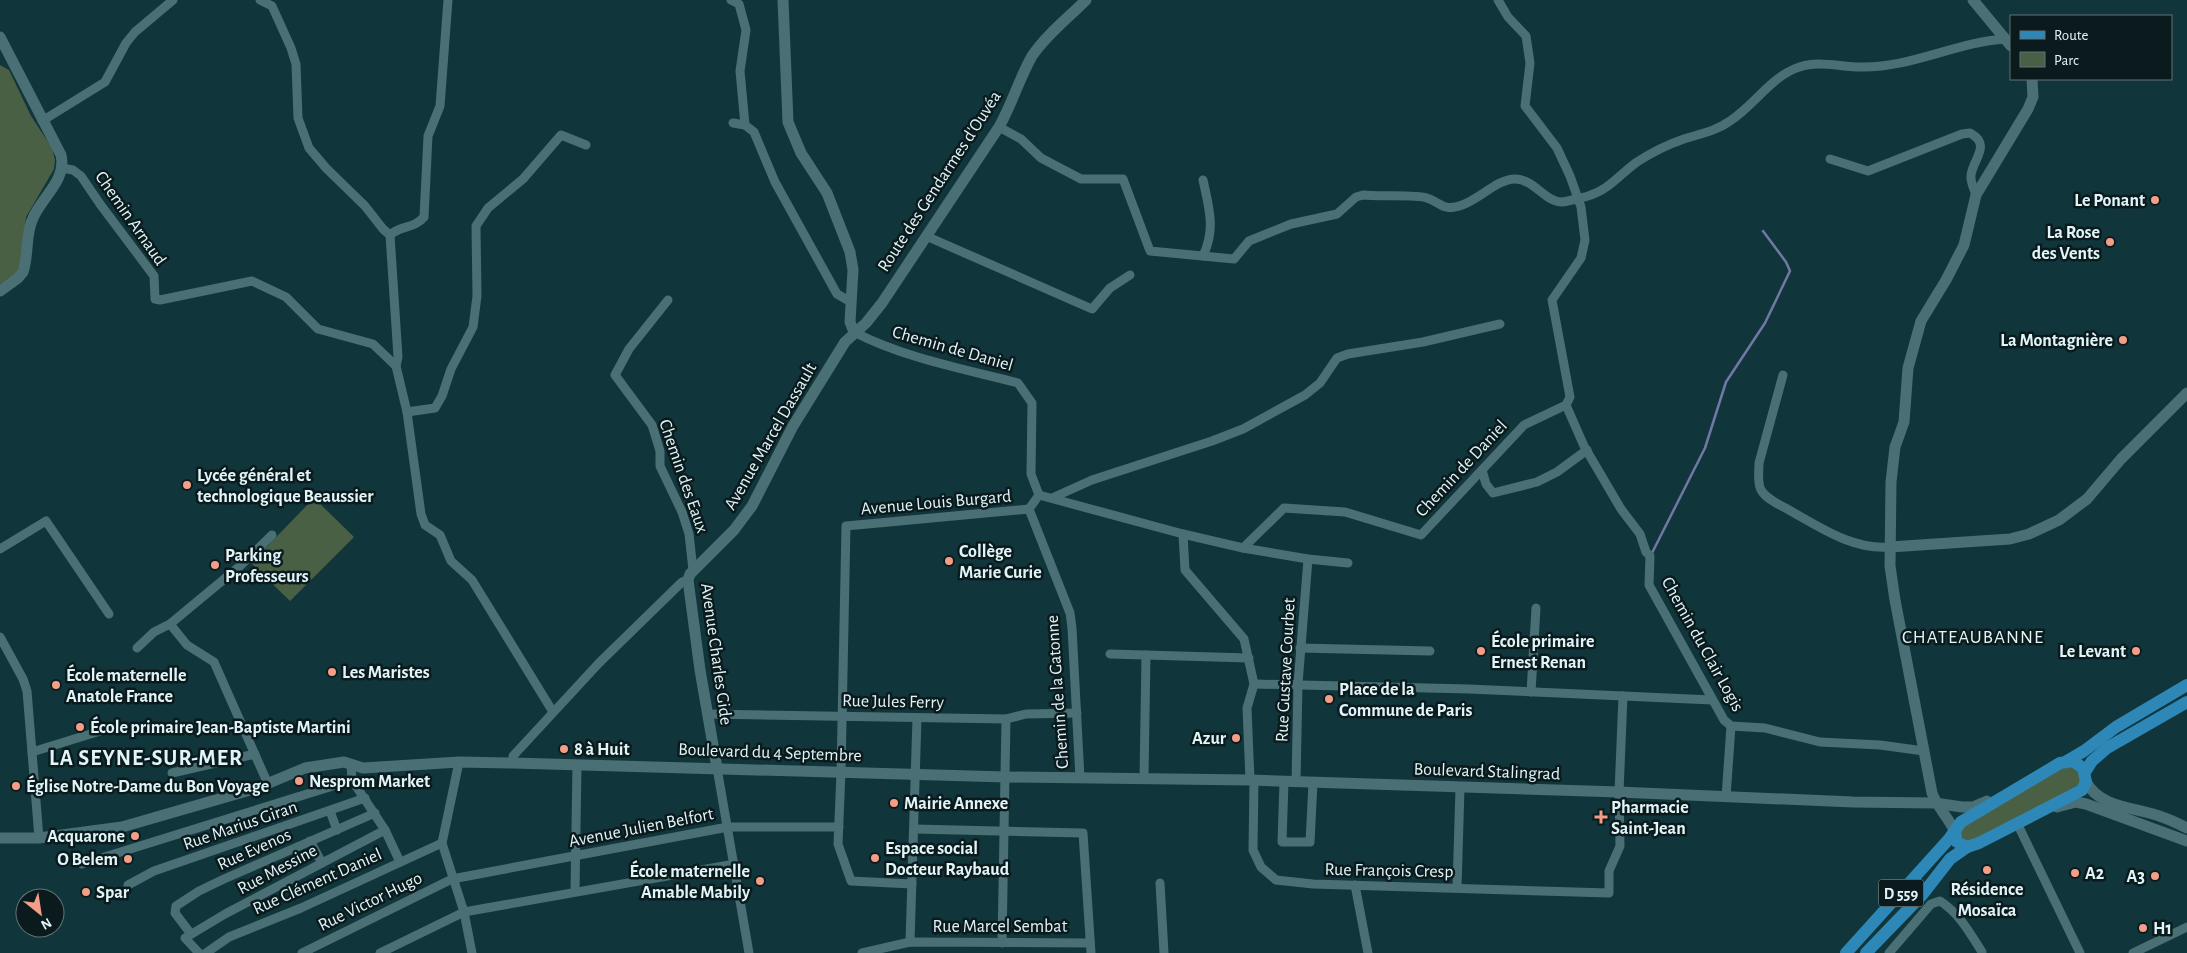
<svg xmlns="http://www.w3.org/2000/svg" width="2187" height="953" font-family="'Alegreya Sans',sans-serif">
<rect width="100%" height="100%" fill="#10363b"/>
<!-- green -->
<g fill="#4a6045">
<polygon points="0,65 9,70 31,116 52,148 55,160 54,169 26,217 21,265 15,274 0,284"/>
<polygon points="314,498 354,537 290,601 251,563"/>
<polygon points="2073,761 2086,782 1967,847 1957,826"/>
</g>
<g fill="none" stroke-linecap="round" stroke-linejoin="round">
<!-- stream -->
<polyline stroke="#7178a5" stroke-width="2.5" points="1651,555 1705,448 1726,382 1765,323 1790,271 1786,262 1763,231"/>
<!-- street -->
<g stroke="#4a6f75" stroke-width="9">
<polyline points="260,0 272,6 291,48 296,64 298,118 309,148 326,168 365,206 383,229 390,235 398,357 396,366 407,412 421,514 425,525 440,535 451,561 472,580 553,712"/>
<polyline points="731,0 739,4 746,30 740,71 745,125 754,132 775,182 837,294 851,302"/>
<polyline points="42,121 105,82 126,43 135,32 173,0"/>
<polyline points="733,123 745,125"/>
<path d="M999,127l22,12 20,19 40,21h42l27,72 84,8 15,-18 42,-17 46,-10 19,-17 7,-2c15,2 53,-1 64,3 15,5 16,14 35,7 18,-6 35,-26 53,-26 19,0 30,23 47,23 8,-1 18,-4 26,-6 21,-6 32,-22 49,-34 14,-9 32,-18 47,-23 16,-5 32,-8 46,-18 23,-15 39,-41 64,-52 23,-10 44,-2 67,-2 50,1 95,-25 144,-28"/>
<path d="M1830,159l38,12 94,-37 8,-1c22,12 3,26 1,42 -1,6 3,14 5,20"/>
<polyline points="62,168 73,170 81,176 100,204 154,276 155,299 160,300 252,281 286,297 318,329 373,344 396,366"/>
<path d="M390,235c11,-10 24,-6 34,-18l4,-81 12,-30 8,-106"/>
<polyline points="926,236 1092,309 1110,288 1130,275"/>
<path d="M1203,256c13,-27 6,-48 0,-76"/>
<polyline points="668,300 629,349 615,375 652,425 660,451 660,466 682,512 689,534 693,570"/>
<path d="M854,332c50,26 110,37 164,51l14,20 -1,71 8,21"/>
<path d="M1783,375l-24,88c0,8 -2,19 2,27 5,9 19,15 28,20 32,18 64,40 101,37"/>
<polyline points="1566,405 1584,446 1621,509 1640,534 1646,552 1650,556 1649,585 1724,720 1731,726 1765,728 1820,742 1880,745 1924,751"/>
<polyline points="407,412 435,408 442,396 451,369 473,327 477,296 476,226 488,208 523,179 561,135 586,145"/>
<polyline points="1482,470 1486,484 1493,493 1537,482 1557,472 1587,450"/>
<polyline points="1039,495 1183,534 1243,548 1284,508 1345,512 1421,535 1524,425 1566,405 1570,397 1552,300 1581,258 1585,240 1581,207 1570,176 1557,148 1525,106 1530,63 1526,36 1508,17 1498,0"/>
<polyline points="1039,495 1029,509 1070,613 1072,628 1080,778"/>
<polyline points="1052,498 1092,480 1212,441 1243,429 1305,395 1320,383 1337,358 1348,354 1423,342 1500,324"/>
<polyline points="1183,534 1185,570 1244,639 1254,684 1247,708 1250,780"/>
<polyline points="1243,548 1308,559 1348,563"/>
<polyline points="0,549 46,521 109,614"/>
<polyline points="170,624 187,645 214,662 268,784"/>
<polyline points="0,637 23,679 27,691 39,838"/>
<polyline points="137,648 154,632 170,624 240,566 272,535"/>
<polyline points="1300,648 1430,651"/>
<polyline points="1110,654 1249,658"/>
<polyline points="1254,684 1469,689 1712,700"/>
<polyline points="1531,692 1536,608"/>
<polyline points="707,714 1006,719 1026,714 1077,713"/>
<polyline points="32,752 110,728"/>
<polyline points="459,762 442,843 464,912 472,953"/>
<polyline points="513,763 513,756 599,663 682,582 688,580"/>
<polyline points="351,764 352,780 385,830 400,862"/>
<polyline points="717,768 749,953"/>
<polyline points="172,773 255,754"/>
<polyline points="1144,778 1146,655"/>
<polyline points="1254,781 1253,850 1261,867 1276,880 1313,884 1609,893 1609,871 1620,846 1619,792 1623,696"/>
<polyline points="1284,782 1282,842 1310,842 1313,783"/>
<polyline points="1296,782 1298,684 1308,559"/>
<polyline points="1726,797 1731,726"/>
<polyline points="330,811 337,830"/>
<polyline points="2017,823 2080,953"/>
<polyline points="915,829 1083,833 1091,953"/>
<polyline points="310,841 322,863"/>
<polyline points="82,864 352,780"/>
<polyline points="1160,883 1164,953"/>
<polyline points="912,884 851,881 838,844 841,772 846,526 1029,509"/>
<polyline points="128,885 154,871 365,798"/>
<polyline points="1355,885 1368,953"/>
<polyline points="1457,887 1460,788"/>
<polyline points="575,891 577,765"/>
<polyline points="191,934 175,913 176,906 199,891 224,879 375,813"/>
<polyline points="910,942 917,718"/>
<polyline points="1002,943 1006,719"/>
<polyline points="199,953 185,938 225,914 385,830"/>
<polyline points="206,953 229,937 301,908 442,843"/>
<polyline points="302,953 452,879 728,827 839,827"/>
<polyline points="380,953 464,912 735,864"/>
<polyline points="862,953 910,942 1090,943"/>
<path d="M1889,953l42,-49 9,-3c19,12 30,32 42,51"/>
<polyline points="2133,953 2187,927"/>
</g>
<!-- secondary -->
<g stroke="#4a6f75" stroke-width="11">
<polyline points="783,0 788,122 801,153 827,193 850,252 853,270 850,322 854,332"/>
<polyline points="1973,0 2011,46"/>
<path d="M0,37l61,118c6,25 -19,42 -28,63 -8,16 -4,37 -10,54l-5,6 -18,13"/>
<polyline points="1890,547 2010,539 2029,534 2059,520 2087,499 2121,459 2187,393"/>
<path d="M717,768l-17,-98 -12,-90 2,-6 44,-44 18,-24 41,-80 52,-84 21,-19 16,-20 117,-176c13,-23 20,-48 33,-71 14,-21 36,-38 54,-56"/>
<path d="M2086,782c15,27 50,25 76,35 9,3 17,7 25,11"/>
<polyline points="2057,807 2076,802 2086,804 2187,841"/>
<path d="M1955,832c-6,-14 -18,-25 -23,-39l-37,-193 -5,-34 1,-84 4,-35 9,-25 4,-54 13,-47 25,-41 18,-35 12,-50 52,-86 5,-12 -1,-18"/>
<polyline points="0,838 39,838 122,827 257,788 305,768 344,762 363,768 459,762 513,763 1006,777 1250,780 1619,792 1853,802 1935,803 1962,807 1973,807 1987,801"/>
</g>
<!-- primary -->
<g stroke="#2d88b8" stroke-width="12">
<polyline points="2067,761 2084,751 2116,727 2187,685"/>
<polyline points="2085,772 2092,761 2107,748 2187,702"/>
<polyline points="1846,953 1949,839 1961,822 2060,763 2073,761 2083,768 2086,782 2082,790 1979,843 1967,847 1957,842 1955,832"/>
<polyline points="1866,953 1922,895 1950,859 1967,847"/>
</g>
</g>
<!-- markers -->
<g fill="#f49e88" stroke="#0b1b1d" stroke-width="2">
<circle cx="2155" cy="200" r="5"/>
<circle cx="2110" cy="242" r="5"/>
<circle cx="2123" cy="340" r="5"/>
<circle cx="187" cy="485" r="5"/>
<circle cx="949" cy="561" r="5"/>
<circle cx="215" cy="565" r="5"/>
<circle cx="1481" cy="651" r="5"/>
<circle cx="2136" cy="651" r="5"/>
<circle cx="332" cy="672" r="5"/>
<circle cx="56" cy="685" r="5"/>
<circle cx="1329" cy="699" r="5"/>
<circle cx="80" cy="727" r="5"/>
<circle cx="1236" cy="738" r="5"/>
<circle cx="564" cy="749" r="5"/>
<circle cx="299" cy="781" r="5"/>
<circle cx="16" cy="786" r="5"/>
<circle cx="894" cy="803" r="5"/>
<path d="M1598.5 809.5h5v5h5v5h-5v5h-5v-5h-5v-5h5z"/>
<circle cx="135" cy="836" r="5"/>
<circle cx="875" cy="858" r="5"/>
<circle cx="128" cy="859" r="5"/>
<circle cx="1987" cy="870" r="5"/>
<circle cx="2075" cy="873" r="5"/>
<circle cx="2155" cy="876" r="5"/>
<circle cx="760" cy="881" r="5"/>
<circle cx="86" cy="892" r="5"/>
<circle cx="2143" cy="928" r="5"/>
</g>
<g text-anchor="middle" stroke-width="5" stroke-linejoin="round" paint-order="stroke">
<!-- shield labels -->
<rect fill="#0b1b1d" stroke="#a1b4b7" stroke-width="1" x="1878.5" y="879.5" width="45" height="27" rx="4"/>
<g font-size="16" font-weight="bold" fill="#e1f5f9">
<text x="1901" y="899">D 559</text>
</g>
<!-- street labels -->
<g font-size="18" fill="#e1f5f9" stroke="#0b1b1d">
<text transform="translate(939 181) rotate(-57)" y="6">Route des Gendarmes d'Ouvéa</text>
<text transform="translate(131 218) rotate(55)" y="6">Chemin Arnaud</text>
<text transform="translate(953 348) rotate(16)" y="6">Chemin de Daniel</text>
<text transform="translate(770 436) rotate(-60)" y="6">Avenue Marcel Dassault</text>
<text transform="translate(1461 468) rotate(-47)" y="6">Chemin de Daniel</text>
<text transform="translate(684 476) rotate(71)" y="6">Chemin des Eaux</text>
<text transform="translate(936 502) rotate(-5)" y="6">Avenue Louis Burgard</text>
<text transform="translate(1703 644) rotate(61)" y="6">Chemin du Clair Logis</text>
<text transform="translate(717 654) rotate(82)" y="6">Avenue Charles Gide</text>
<text transform="translate(1285 670) rotate(-87)" y="6">Rue Gustave Courbet</text>
<text transform="translate(1057 692) rotate(-94)" y="6">Chemin de la Gatonne</text>
<text transform="translate(893 701) rotate(1)" y="6">Rue Jules Ferry</text>
<text transform="translate(770 752) rotate(2)" y="6">Boulevard du 4 Septembre</text>
<text transform="translate(1487 771) rotate(2)" y="6">Boulevard Stalingrad</text>
<text transform="translate(240 825) rotate(-19)" y="6">Rue Marius Giran</text>
<text transform="translate(641 827) rotate(-11)" y="6">Avenue Julien Belfort</text>
<text transform="translate(254 849) rotate(-24)" y="6">Rue Evenos</text>
<text transform="translate(277 869) rotate(-28)" y="6">Rue Messine</text>
<text transform="translate(1389 870) rotate(1)" y="6">Rue François Cresp</text>
<text transform="translate(317 881) rotate(-24)" y="6">Rue Clément Daniel</text>
<text transform="translate(370 901) rotate(-26)" y="6">Rue Victor Hugo</text>
<text x="1000" y="932">Rue Marcel Sembat</text>
</g>
<!-- poi labels -->
<g font-size="18" font-weight="bold" fill="#e1f5f9" stroke="#0b1b1d" text-anchor="start">
<text x="2145" y="206" text-anchor="end">Le Ponant</text>
<text x="2100" y="238" text-anchor="end">La Rose<tspan x="2100" dy="21">des Vents</tspan></text>
<text x="2113" y="346" text-anchor="end">La Montagnière</text>
<text x="197" y="481">Lycée général et<tspan x="197" dy="21">technologique Beaussier</tspan></text>
<text x="959" y="557">Collège<tspan x="959" dy="21">Marie Curie</tspan></text>
<text x="225" y="561">Parking<tspan x="225" dy="21">Professeurs</tspan></text>
<text x="1491" y="647">École primaire<tspan x="1491" dy="21">Ernest Renan</tspan></text>
<text x="2126" y="657" text-anchor="end">Le Levant</text>
<text x="342" y="678">Les Maristes</text>
<text x="66" y="681">École maternelle<tspan x="66" dy="21">Anatole France</tspan></text>
<text x="1339" y="695">Place de la<tspan x="1339" dy="21">Commune de Paris</tspan></text>
<text x="90" y="733">École primaire Jean-Baptiste Martini</text>
<text x="1226" y="744" text-anchor="end">Azur</text>
<text x="574" y="755">8 à Huit</text>
<text x="309" y="787">Nesprom Market</text>
<text x="26" y="792">Église Notre-Dame du Bon Voyage</text>
<text x="904" y="809">Mairie Annexe</text>
<text x="1611" y="813">Pharmacie<tspan x="1611" dy="21">Saint-Jean</tspan></text>
<text x="125" y="842" text-anchor="end">Acquarone</text>
<text x="885" y="854">Espace social<tspan x="885" dy="21">Docteur Raybaud</tspan></text>
<text x="118" y="865" text-anchor="end">O Belem</text>
<text x="750" y="877" text-anchor="end">École maternelle<tspan x="750" dy="21">Amable Mabily</tspan></text>
<text x="2085" y="879">A2</text>
<text x="2145" y="882" text-anchor="end">A3</text>
<text x="1987" y="895" text-anchor="middle">Résidence<tspan x="1987" dy="21">Mosaïca</tspan></text>
<text x="96" y="898">Spar</text>
<text x="2153" y="934">H1</text>
</g>
<!-- neighbourhood labels -->
<g font-size="19" letter-spacing="1" fill="#e1f5f9" stroke="#0b1b1d">
<text x="1973" y="643">CHATEAUBANNE</text>
</g>
<!-- district labels -->
<g font-size="22" font-weight="bold" letter-spacing="1" fill="#e1f5f9" stroke="#0b1b1d">
<text x="146" y="765">LA SEYNE-SUR-MER</text>
</g>
</g>
<!-- legend -->
<rect x="2010" y="15" width="162" height="65" fill="#0b1b1d" stroke="#617275"/>
<rect x="2020" y="31" width="25" height="8" fill="#2d88b8" stroke="#617275"/>
<text x="2054" y="40" font-size="15" fill="#e1f5f9">Route</text>
<rect x="2020" y="52" width="25" height="15" fill="#4a6045" stroke="#617275"/>
<text x="2054" y="65" font-size="15" fill="#e1f5f9">Parc</text>
<!-- north arrow -->
<g transform="translate(40 913) rotate(150)"><circle r="24" fill="#0b1b1d" stroke="#617275"/>
<path d="M0-4L9 19L0 12L-9 19Z" fill="#f49e88"/>
<text y="-8" font-size="14" font-weight="bold" text-anchor="middle" fill="#e1f5f9">N</text>
</g>
</svg>
